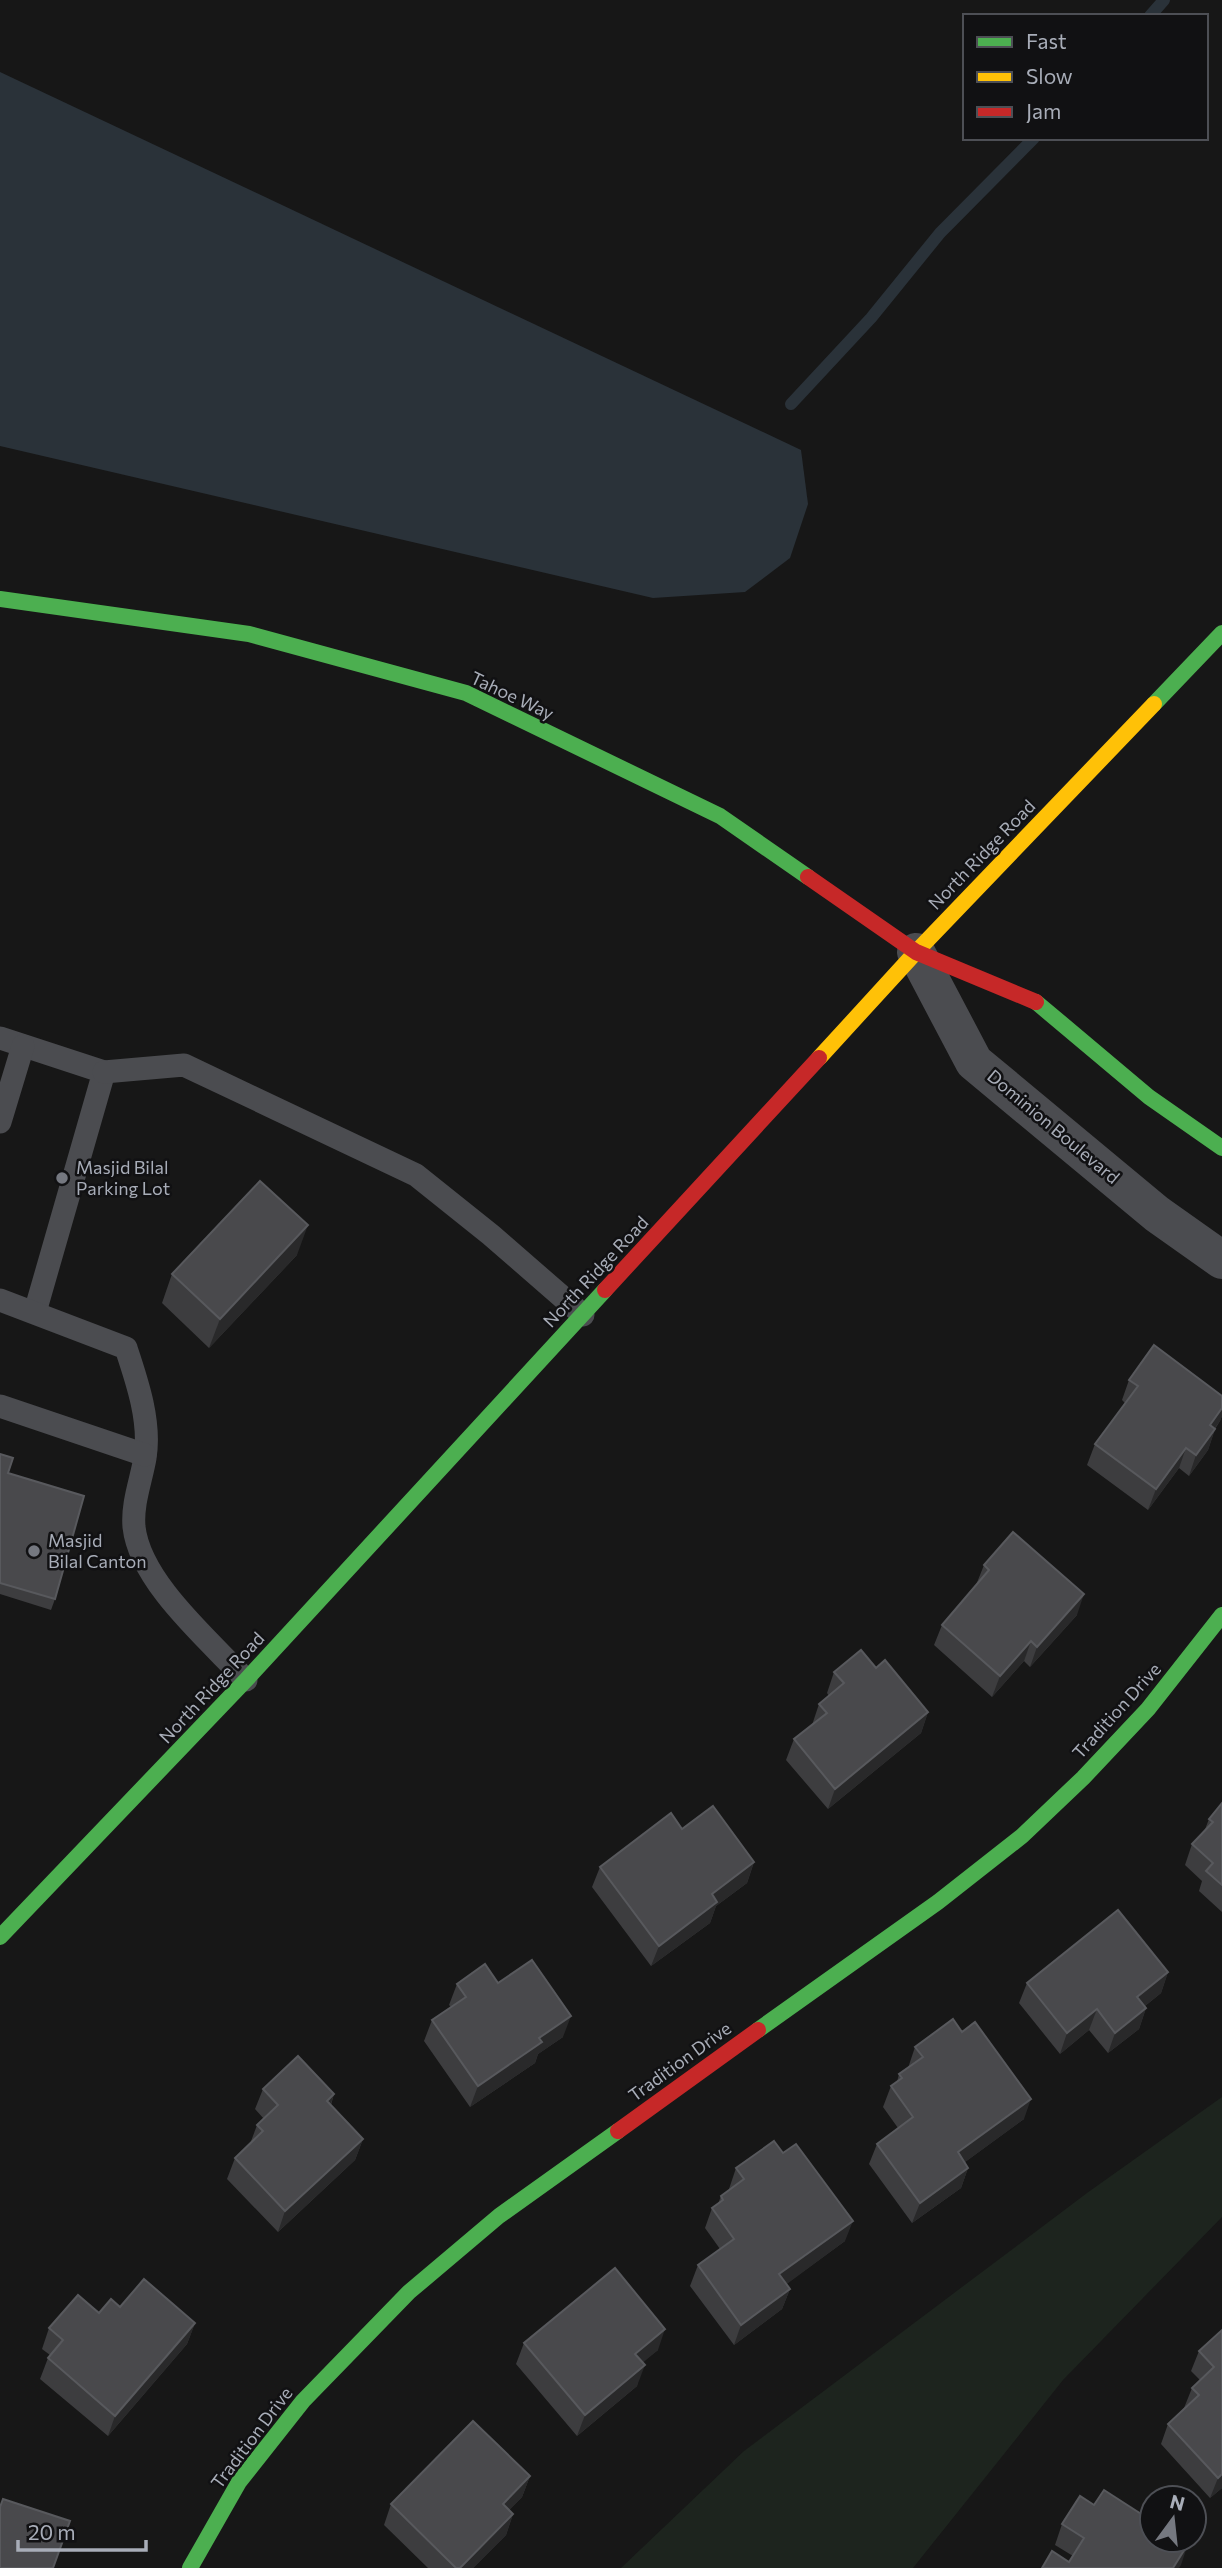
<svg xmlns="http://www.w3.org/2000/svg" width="1222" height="2568" font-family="Commissioner,sans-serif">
<rect width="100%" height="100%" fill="#171717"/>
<!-- green -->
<polygon fill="#1d241e" points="1222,2097 1222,2217 1063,2380 913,2568 621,2568 744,2451 1087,2193"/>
<!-- water -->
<polygon fill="#2a3239" points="0,72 801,450 808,504 790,558 745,592 653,598 0,446"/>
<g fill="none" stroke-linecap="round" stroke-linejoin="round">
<!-- stream -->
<g stroke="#2a3239" stroke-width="12">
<polyline points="1150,16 1164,0"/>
<polyline points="791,404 871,318 940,233 1034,138"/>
</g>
<!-- lane -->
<g stroke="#4b4c50" stroke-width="23">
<polyline points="0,1038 104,1072 35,1312"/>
<polyline points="104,1072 184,1065 416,1175 491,1235 583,1315"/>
<polyline points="0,1122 23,1046"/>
<path d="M0,1300l126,48c11,33 25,74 19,110 -4,23 -13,45 -11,69 6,55 75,113 112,153"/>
<polyline points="0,1406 145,1455"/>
</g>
<!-- street -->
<polyline stroke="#4b4c50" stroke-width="38" points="916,952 974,1062 1157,1214 1222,1260"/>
<!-- fast -->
<g stroke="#4caf50" stroke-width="16">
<polyline points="0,599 249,634 466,693 720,816 808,877"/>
<polyline points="1154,704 1222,633"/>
<polyline points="1036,1002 1149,1097 1222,1148"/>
<polyline points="0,1937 246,1680 605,1290"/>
<polyline points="758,2030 938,1902 1022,1836 1083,1778 1148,1709 1222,1615"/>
<polyline points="190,2568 239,2482 303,2401 409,2292 499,2216 618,2131"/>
</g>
<!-- slow -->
<polyline stroke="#ffc107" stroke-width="16" points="819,1058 916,952 1154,704"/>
<!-- jam -->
<g stroke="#c62828" stroke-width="16">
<polyline points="808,877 916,952 1036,1002"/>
<polyline points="605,1290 819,1058"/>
<polyline points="618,2131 758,2030"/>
</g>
</g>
<!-- wall -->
<g fill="#3d3d3f">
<polygon points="297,1255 209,1348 162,1303 172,1274"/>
<polygon points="1129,1380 1222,1396 1222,1416 1220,1421 1215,1429 1208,1450 1189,1476 1179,1468 1148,1510 1087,1465 1095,1444 1125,1403 1122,1400"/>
<polygon points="0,1454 8,1473 55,1599 51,1610 0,1594"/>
<polygon points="984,1565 1077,1615 1030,1667 1024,1661 992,1697 934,1645 942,1625 976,1585"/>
<polygon points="876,1668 928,1712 921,1733 828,1809 786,1760 794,1739 812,1725 819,1704 829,1696 827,1693 834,1672"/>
<polygon points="1222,1803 1222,1912 1199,1891 1202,1881 1185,1865 1192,1844 1204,1832 1209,1819"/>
<polygon points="682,1829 754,1862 747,1883 716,1906 710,1923 651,1966 592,1887 600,1867"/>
<polygon points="1168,1972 1161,1993 1145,2006 1146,2008 1139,2029 1108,2053 1089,2030 1060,2054 1019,2003 1027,1983"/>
<polygon points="498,1983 563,2037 538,2054 535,2063 470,2107 424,2041 432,2020 451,2007 449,2005 457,1984"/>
<polygon points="915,2047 1024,2119 965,2162 968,2168 961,2188 912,2223 869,2164 877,2144 898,2128 883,2107 891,2086 897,2082 899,2074 908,2068"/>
<polygon points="263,2089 334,2094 331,2105 363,2139 355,2160 278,2232 227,2179 235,2158 250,2144 257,2125 264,2119 255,2109"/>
<polygon points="736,2168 845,2241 786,2284 790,2289 782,2309 734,2345 690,2286 698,2265 720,2249 705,2228 712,2208 718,2204 721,2196 730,2190 729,2189"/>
<polygon points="120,2307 195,2323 187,2344 108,2436 40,2379 48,2358 50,2355 42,2349 49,2328"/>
<polygon points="1222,2330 1222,2488 1210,2498 1161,2444 1168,2424 1184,2408 1192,2388 1200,2380 1191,2371 1199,2351"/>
<polygon points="524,2343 658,2350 642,2362 637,2386 577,2436 516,2364"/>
<polygon points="530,2476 522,2497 509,2510 513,2514 506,2535 473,2568 428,2568 384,2525 391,2504"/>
<polygon points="1062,2524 1181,2565 1069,2562 1073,2556 1055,2545"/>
</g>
<!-- shaded-wall -->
<g fill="#29292a">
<polygon points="308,1225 297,1255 209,1348 220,1319"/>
<polygon points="1222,1408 1222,1416 1220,1421 1202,1445 1210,1425"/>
<polygon points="1215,1429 1208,1450 1189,1476 1196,1455"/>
<polygon points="1186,1448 1179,1468 1148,1510 1156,1489"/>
<polygon points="1084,1594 1077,1615 1030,1667 1037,1647"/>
<polygon points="1031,1641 1024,1661 992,1697 1000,1676"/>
<polygon points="928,1712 921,1733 828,1809 835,1789"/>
<polygon points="754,1862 747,1883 716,1906 710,1923 651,1966 659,1946 712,1894"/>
<polygon points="1168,1972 1161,1993 1130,2018 1137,1997"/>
<polygon points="1146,2008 1139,2029 1108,2053 1115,2033"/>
<polygon points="1097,2009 1089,2030 1060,2054 1067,2033"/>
<polygon points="571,2016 563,2037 538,2054 535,2063 470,2107 478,2086 539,2038"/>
<polygon points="334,2094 327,2115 327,2101"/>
<polygon points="1031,2099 1024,2119 950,2173 958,2152"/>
<polygon points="363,2139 355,2160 278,2232 285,2211"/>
<polygon points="968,2168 961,2188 912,2223 920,2203"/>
<polygon points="853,2221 845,2241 772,2295 779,2274"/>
<polygon points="790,2289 782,2309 734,2345 741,2325"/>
<polygon points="195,2323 187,2344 108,2436 115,2416"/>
<polygon points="665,2329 658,2350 628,2375 635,2354"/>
<polygon points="645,2365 637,2386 577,2436 585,2415"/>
<polygon points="1222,2474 1222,2488 1210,2498 1218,2478"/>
<polygon points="530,2476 522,2497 495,2525 503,2504"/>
<polygon points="513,2514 506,2535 473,2568 460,2568"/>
<polygon points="1188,2544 1181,2565 1179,2568 1173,2568"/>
</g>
<!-- building -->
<g fill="#49494c" stroke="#58595d" stroke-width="2">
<polygon points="260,1181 308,1225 220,1319 172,1274"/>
<polygon points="1154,1345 1222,1396 1222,1408 1210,1425 1215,1429 1196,1455 1186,1448 1156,1489 1095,1444 1138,1386 1129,1380"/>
<polygon points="0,1454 13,1458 8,1473 84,1496 55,1599 0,1583"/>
<polygon points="1013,1532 1084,1594 1037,1647 1031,1641 1000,1676 942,1625 989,1570 984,1565"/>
<polygon points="861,1650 876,1668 885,1660 928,1712 835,1789 794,1739 827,1713 819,1704 844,1683 834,1672"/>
<polygon points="1222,1803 1222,1885 1206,1871 1213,1863 1192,1844 1213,1822 1209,1819"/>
<polygon points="713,1806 754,1862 712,1894 717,1902 659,1946 600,1867 671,1813 682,1829"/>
<polygon points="1118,1910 1168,1972 1137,1997 1146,2008 1115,2033 1097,2009 1067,2033 1027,1983"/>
<polygon points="532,1960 571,2016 539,2038 542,2042 478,2086 432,2020 466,1997 457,1984 485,1964 498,1983"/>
<polygon points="953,2019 962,2032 975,2022 1031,2099 958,2152 968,2168 920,2203 877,2144 913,2117 891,2086 902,2078 899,2074 923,2057 915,2047"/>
<polygon points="298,2056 334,2094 327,2101 363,2139 285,2211 235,2158 263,2131 257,2125 278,2105 263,2089"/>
<polygon points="774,2141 783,2153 796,2144 853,2221 779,2274 790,2289 741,2325 698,2265 734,2239 712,2208 723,2200 721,2196 744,2179 736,2168"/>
<polygon points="615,2268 665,2329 635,2354 645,2365 585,2415 524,2343"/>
<polygon points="144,2279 195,2323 115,2416 48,2358 63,2340 49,2328 78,2295 99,2313 111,2299 120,2307"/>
<polygon points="1222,2330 1222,2474 1218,2478 1168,2424 1199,2395 1192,2388 1214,2367 1199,2351"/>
<polygon points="473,2421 530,2476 503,2504 513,2514 460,2568 456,2568 391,2504"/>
<polygon points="1104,2490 1152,2521 1152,2540 1182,2540 1188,2544 1173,2568 1042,2568 1052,2551 1069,2562 1084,2538 1062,2524 1080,2496 1094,2505"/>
<polygon points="3,2499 70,2521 53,2568 0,2568 0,2507"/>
</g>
<!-- markers -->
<g fill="#757880" stroke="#111113" stroke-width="2.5">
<circle cx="62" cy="1178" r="7"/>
<circle cx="34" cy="1551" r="7"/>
</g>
<g text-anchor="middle" stroke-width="5" stroke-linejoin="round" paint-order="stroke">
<!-- street labels -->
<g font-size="18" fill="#a8adb8" stroke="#111113">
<text transform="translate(512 696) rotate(25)" y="6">Tahoe Way</text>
<text transform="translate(982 855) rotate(-46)" y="6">North Ridge Road</text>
<text transform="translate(1053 1127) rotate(40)" y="6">Dominion Boulevard</text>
<text transform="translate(596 1272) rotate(-47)" y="6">North Ridge Road</text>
<text transform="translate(212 1688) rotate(-47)" y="6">North Ridge Road</text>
<text transform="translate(1117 1711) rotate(-48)" y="6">Tradition Drive</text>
<text transform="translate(680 2062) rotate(-36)" y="6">Tradition Drive</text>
<text transform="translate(252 2438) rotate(-53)" y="6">Tradition Drive</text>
</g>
<!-- poi labels -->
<g font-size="18" fill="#a8adb8" stroke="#111113" text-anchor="start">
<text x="76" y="1174">Masjid Bilal<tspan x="76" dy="21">Parking Lot</tspan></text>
<text x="48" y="1547">Masjid<tspan x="48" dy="21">Bilal Canton</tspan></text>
</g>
</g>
<!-- legend -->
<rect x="963" y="14" width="245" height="126" fill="#111113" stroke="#4d4f55" stroke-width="2"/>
<rect x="977" y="37" width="35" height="10" fill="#4caf50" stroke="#4d4f55" stroke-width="2"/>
<text x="1026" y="49" font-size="21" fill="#a8adb8">Fast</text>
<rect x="977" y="72" width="35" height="10" fill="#ffc107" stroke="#4d4f55" stroke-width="2"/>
<text x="1026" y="84" font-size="21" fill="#a8adb8">Slow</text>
<rect x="977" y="107" width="35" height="10" fill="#c62828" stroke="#4d4f55" stroke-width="2"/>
<text x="1026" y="119" font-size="21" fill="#a8adb8">Jam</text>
<!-- north arrow -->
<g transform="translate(1173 2519) rotate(15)"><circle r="33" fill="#111113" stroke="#4d4f55" stroke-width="2"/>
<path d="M0-5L12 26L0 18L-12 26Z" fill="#757880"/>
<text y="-10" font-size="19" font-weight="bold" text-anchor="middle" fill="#a8adb8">N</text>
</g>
<!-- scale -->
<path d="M18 2540v10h128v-10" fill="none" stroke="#a8adb8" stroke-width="3.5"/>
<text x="28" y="2540" font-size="21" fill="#a8adb8" stroke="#111113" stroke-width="5" paint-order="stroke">20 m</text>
</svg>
